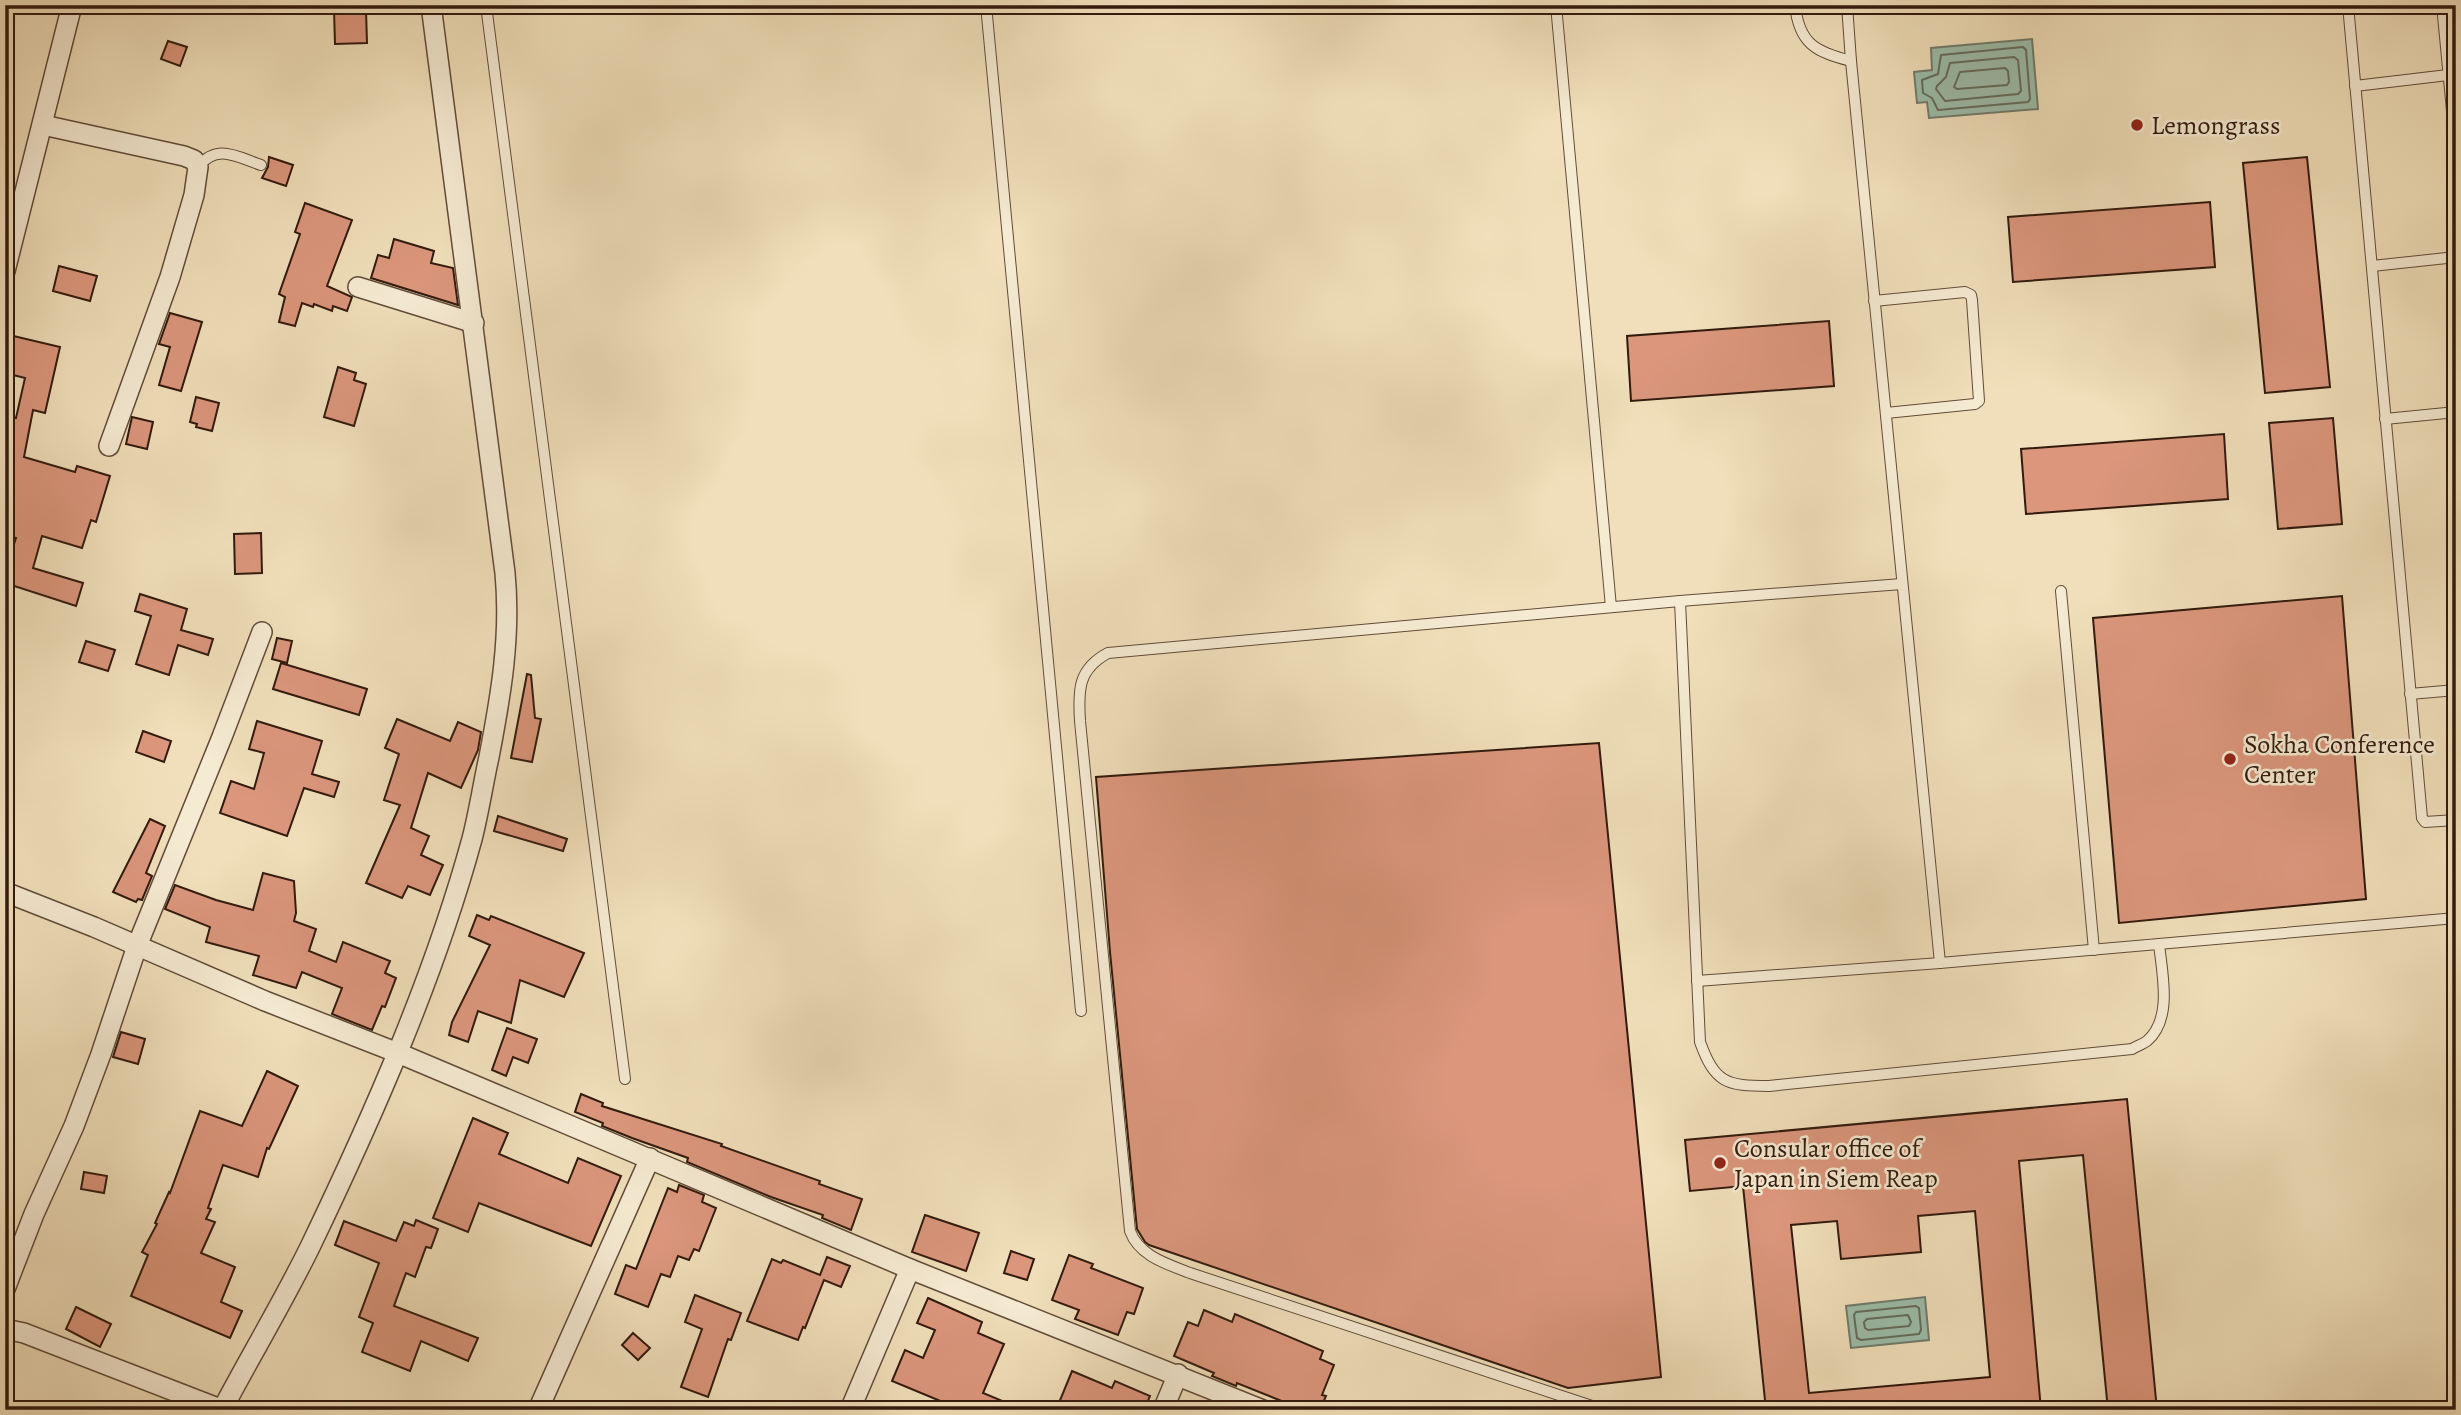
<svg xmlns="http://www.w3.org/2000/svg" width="2461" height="1415" font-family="Alegreya,serif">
<rect width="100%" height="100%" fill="#f0dfba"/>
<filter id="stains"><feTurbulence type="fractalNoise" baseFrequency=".00286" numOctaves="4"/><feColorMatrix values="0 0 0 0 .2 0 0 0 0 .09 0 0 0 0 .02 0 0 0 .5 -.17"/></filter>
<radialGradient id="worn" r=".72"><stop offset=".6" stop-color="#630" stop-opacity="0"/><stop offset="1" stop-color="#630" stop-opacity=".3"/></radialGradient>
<!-- water -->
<g fill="#9bbdaa" stroke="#717c6c" stroke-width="2">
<polygon points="2032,39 2038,109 1929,118 1927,102 1917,103 1914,72 1932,70 1931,48"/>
<polygon points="1925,1297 1929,1340 1851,1348 1846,1306"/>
</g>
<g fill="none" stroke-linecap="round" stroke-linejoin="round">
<!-- shore -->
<g stroke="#666c5c" stroke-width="2">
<polygon points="2023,47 2026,50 2030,99 2028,102 1938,110 1932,98 1923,93 1922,80 1938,74 1941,55"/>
<polygon points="2014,57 2018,60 2021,91 2018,94 1945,101 1936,89 1937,86 1946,77 1950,63"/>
<polygon points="2005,68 2008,71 2009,82 2007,85 1957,89 1954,87 1960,72"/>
<polygon points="1916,1306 1919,1308 1921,1330 1919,1334 1861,1340 1857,1338 1854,1315 1856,1312"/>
<polygon points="1908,1315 1911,1322 1909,1326 1868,1330 1865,1328 1864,1322 1867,1319"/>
</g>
</g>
<!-- building -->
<g fill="#db967c" stroke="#321a0e" stroke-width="2" fill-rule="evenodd">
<polygon points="334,10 366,10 367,43 335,44"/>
<polygon points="168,41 187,47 180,66 161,59"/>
<polygon points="269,157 293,165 286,186 262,178 268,167"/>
<polygon points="2307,157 2330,387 2265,393 2243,163"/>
<polygon points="2210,202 2215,267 2013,282 2008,217"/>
<polygon points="305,203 352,220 327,286 352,297 347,311 333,306 332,311 314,304 313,307 302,303 295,326 279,322 285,297 279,294 300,234 295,232"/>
<polygon points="394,239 434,251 431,263 453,268 458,305 371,278 378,255 389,258"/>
<polygon points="59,266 97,276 90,301 53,291"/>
<polygon points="170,313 202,322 181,391 159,385 170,347 159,344"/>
<polygon points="1829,321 1834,386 1631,401 1627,336"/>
<polygon points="5,334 60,347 45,413 33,410 24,457 75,472 77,466 110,476 96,522 91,520 82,548 42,536 33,568 83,583 76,606 5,583 5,572 16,538 5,535 5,416 16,418 25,378 5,373"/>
<polygon points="338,367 356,373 354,380 366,384 354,426 324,417"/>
<polygon points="196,397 219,403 212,431 196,427 197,424 190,422"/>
<polygon points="132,417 153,422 147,449 126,444"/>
<polygon points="2333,418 2342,524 2278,529 2269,423"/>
<polygon points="2224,434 2228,499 2026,514 2021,449"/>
<polygon points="261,533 262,573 235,574 234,534"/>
<polygon points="140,594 187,609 181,630 213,639 208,655 178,645 169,675 136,664 151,616 135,611"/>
<polygon points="2342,596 2366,899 2119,923 2093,618"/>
<polygon points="277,638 292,641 287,663 272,659"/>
<polygon points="86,641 115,650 108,671 79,662"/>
<polygon points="281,663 367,689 359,715 273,689"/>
<polygon points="527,674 531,675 535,718 541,719 532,762 511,758"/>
<polygon points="397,719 450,741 458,722 481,732 478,750 461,788 428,773 411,828 429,836 421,855 443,865 430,895 408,886 402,898 366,883 400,805 384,800 399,754 385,748"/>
<polygon points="257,721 322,741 312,774 339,782 334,797 304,788 287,836 220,813 231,781 254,789 264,753 249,749"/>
<polygon points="143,731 171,741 164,762 136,752"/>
<polygon points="1599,743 1661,1377 1568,1388 1149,1245 1145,1242 1137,1229 1110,952 1096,777"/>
<polygon points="498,816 567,839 563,851 494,831"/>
<polygon points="150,819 165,826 146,873 152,876 142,900 138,899 136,902 113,892"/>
<polygon points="263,873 294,881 296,913 294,921 316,929 309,951 336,962 343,942 390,961 385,973 396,978 385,1007 382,1006 372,1030 332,1014 342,988 302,972 296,988 253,975 259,956 206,942 210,927 165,909 175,885 216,900 253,910"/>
<polygon points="477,915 489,920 491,916 584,953 564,997 520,980 511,1023 478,1011 468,1042 449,1035 452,1022 490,945 469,936"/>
<polygon points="507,1028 537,1039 528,1063 513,1057 506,1076 492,1070"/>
<polygon points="121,1032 145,1039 138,1064 113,1057"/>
<polygon points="267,1071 298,1086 269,1149 267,1148 258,1177 223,1165 208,1208 211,1209 206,1219 215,1222 201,1253 235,1267 221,1302 242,1311 230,1338 131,1296 148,1255 142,1252 157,1224 155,1223 169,1192 170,1193 200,1111 242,1126"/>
<polygon points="581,1094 603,1103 602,1106 722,1144 721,1146 820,1181 819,1184 862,1199 851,1230 822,1218 823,1215 771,1197 687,1162 688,1158 632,1138 602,1126 603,1123 575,1112"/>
<path d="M2127,1099l30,311h-49l-25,-255 -64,6 22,249h-275l-23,-224 -53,5 -5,-51zM1975,1211l15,166 -181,16 -18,-168 46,-4 4,38 80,-7 -3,-36z"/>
<polygon points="473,1118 508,1133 499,1154 568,1183 578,1158 621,1176 591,1246 479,1203 468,1232 433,1218"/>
<polygon points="84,1172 107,1176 104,1193 81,1189"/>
<polygon points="679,1185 704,1195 702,1202 716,1208 699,1251 694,1249 689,1260 678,1256 670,1277 661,1274 648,1307 615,1294 626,1265 636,1269 668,1188 677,1192"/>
<polygon points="925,1215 979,1233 966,1271 912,1252"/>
<polygon points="416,1220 438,1229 431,1248 426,1247 415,1277 406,1273 394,1306 478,1338 468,1361 421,1341 410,1371 362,1352 373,1323 359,1317 379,1263 335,1245 344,1221 396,1241 404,1222 414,1226"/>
<polygon points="1011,1251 1034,1259 1027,1280 1004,1273"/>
<polygon points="1069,1255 1093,1264 1091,1268 1143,1288 1134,1314 1127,1312 1118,1335 1075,1319 1079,1310 1052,1300"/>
<polygon points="827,1257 850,1266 841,1287 824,1280 805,1328 803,1327 798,1340 747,1321 772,1259 781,1263 783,1260 820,1275"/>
<polygon points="695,1295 741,1313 731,1340 728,1339 708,1397 681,1387 702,1329 685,1322"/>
<polygon points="928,1298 982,1322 978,1333 1004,1344 983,1393 1024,1410 962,1410 892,1381 905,1350 923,1358 935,1330 917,1323"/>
<polygon points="76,1307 111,1324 100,1347 66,1329"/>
<polygon points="1204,1310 1232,1322 1235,1314 1323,1351 1320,1359 1334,1365 1322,1395 1326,1396 1320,1410 1304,1410 1237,1383 1236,1386 1212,1376 1214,1373 1174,1356 1188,1322 1198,1326"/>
<polygon points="633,1333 650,1348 638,1360 622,1345"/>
<polygon points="1072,1371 1112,1388 1115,1381 1150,1396 1144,1410 1056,1410"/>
</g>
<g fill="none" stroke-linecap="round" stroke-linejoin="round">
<defs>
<g id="lane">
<polyline points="486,5 625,1079"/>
<polyline points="986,5 1081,1011"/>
<polyline points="1556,5 1611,607"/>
<path d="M1795,5c4,39 21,47 56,56"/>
<polyline points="1847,5 1851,61 1940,963"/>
<polyline points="2348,5 2422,818 2425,822 2456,820"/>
<polyline points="2442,5 2456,153"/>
<polyline points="2355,86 2448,75"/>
<path d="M198,167c19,-24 39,-10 63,-2"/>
<polyline points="2372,266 2456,257"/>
<polyline points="1874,301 1965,292 1971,295 1972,300 1979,401 1975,404 1886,413"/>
<polyline points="2385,419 2456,412"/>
<polyline points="2061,591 2094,950"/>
<path d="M1680,601l20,441c15,41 26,44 69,44l363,-37c5,-3 11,-5 15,-8 26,-22 15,-68 12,-97"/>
<polyline points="2410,694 2456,690"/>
<polyline points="1697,981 1940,963 2456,918"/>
<path d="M1604,1410l-414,-137c-23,-9 -51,-17 -60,-42l-50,-510c-2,-31 -2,-52 28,-68l572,-52 222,-17"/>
</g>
<g id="street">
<polyline points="43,125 184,156 194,160 198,167 194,195 170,277 109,446"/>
<polyline points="5,271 72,5"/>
<polyline points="358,287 474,323"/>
<polyline points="5,892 94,927 265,1001 398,1053 910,1269 1263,1410"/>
<polyline points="5,1289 34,1214 74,1126 101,1054 137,946 222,737 262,632"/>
<polyline points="5,1329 24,1333 223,1410"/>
<path d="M222,1410c29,-55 61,-108 88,-163 62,-129 124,-269 162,-408 7,-27 11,-55 17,-82 12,-62 22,-121 16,-184l-74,-568"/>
<polyline points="538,1410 650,1158"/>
<polyline points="850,1410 910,1269"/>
<polyline points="1163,1410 1178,1374"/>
</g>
</defs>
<!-- lane casing -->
<use href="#lane" stroke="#624b39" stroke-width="12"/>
<!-- street casing -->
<use href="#street" stroke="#624b39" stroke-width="22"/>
<!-- lane -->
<use href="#lane" stroke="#f5ead2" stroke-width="10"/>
<!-- street -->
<use href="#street" stroke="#f5ead2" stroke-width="19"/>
</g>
<!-- markers -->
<g fill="#8f2418" stroke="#f5ead2" stroke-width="2.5">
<circle cx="2137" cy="125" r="7"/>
<circle cx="2230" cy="759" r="7"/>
<circle cx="1720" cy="1163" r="7"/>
</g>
<g text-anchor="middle" stroke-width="5" stroke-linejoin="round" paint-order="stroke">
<!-- poi labels -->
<g font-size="26" fill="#321a0e" stroke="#f5ead2" text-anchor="start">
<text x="2151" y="134">Lemongrass</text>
<text x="2244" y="753">Sokha Conference<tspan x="2244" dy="30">Center</tspan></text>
<text x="1734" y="1157">Consular office of<tspan x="1734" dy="30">Japan in Siem Reap</tspan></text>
</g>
</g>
<!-- margin -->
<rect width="2461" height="1415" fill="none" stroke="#f0dfba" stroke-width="28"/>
<rect x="7" y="7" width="2447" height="1401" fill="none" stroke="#321a0e" stroke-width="3.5"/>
<rect x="14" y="14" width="2433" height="1387" fill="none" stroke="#321a0e" stroke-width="2"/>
<rect width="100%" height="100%" filter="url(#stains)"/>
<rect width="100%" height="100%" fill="url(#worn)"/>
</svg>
